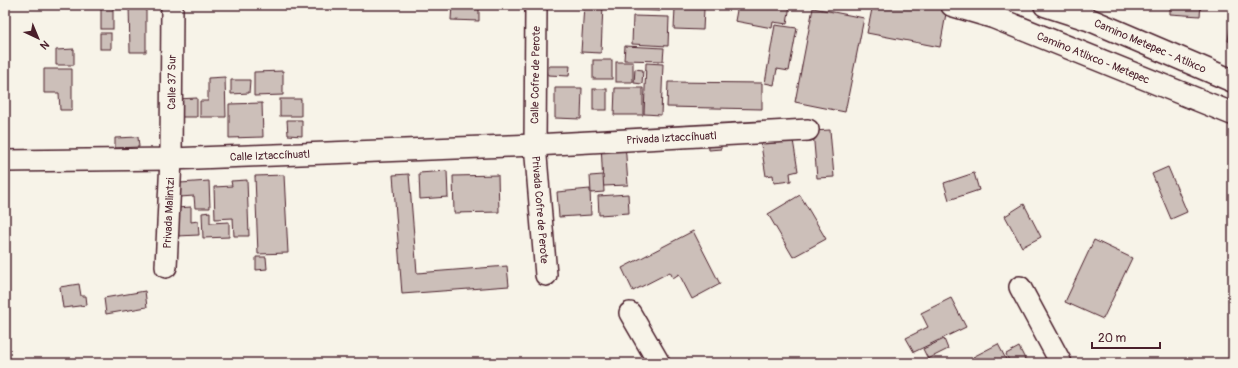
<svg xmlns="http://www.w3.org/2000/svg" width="1238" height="368" font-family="Pangolin,sans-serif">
<rect width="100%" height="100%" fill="#f7f3e8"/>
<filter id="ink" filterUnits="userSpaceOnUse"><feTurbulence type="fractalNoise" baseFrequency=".025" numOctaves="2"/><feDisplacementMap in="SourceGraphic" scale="8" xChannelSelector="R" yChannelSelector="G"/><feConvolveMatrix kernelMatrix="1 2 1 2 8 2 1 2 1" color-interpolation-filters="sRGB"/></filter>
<g filter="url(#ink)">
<!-- building -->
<g fill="#ccbfb9" stroke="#4a1f2b">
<rect x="101" y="5" width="12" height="24"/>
<polygon points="129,5 146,5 146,52 130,52"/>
<polygon points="452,5 479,5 479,21 451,20"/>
<polygon points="584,5 603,5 601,53 581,52"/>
<polygon points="635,5 673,5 673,9 661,8 660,11 635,10"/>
<polygon points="738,5 790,5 787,24 773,22 772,28 735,21"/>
<polygon points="878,5 930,5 947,8 940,47 867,33 872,9 877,10"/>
<polygon points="1170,5 1201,5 1200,16 1170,14"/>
<polygon points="675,8 704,9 703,30 674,29"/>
<polygon points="813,8 864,18 845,112 795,102"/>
<polygon points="633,16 669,17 668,46 632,44"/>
<polygon points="775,25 797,28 789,71 777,69 774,85 765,83"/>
<polygon points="1230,29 1233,29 1233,42 1228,41"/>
<rect x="100" y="33" width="11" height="16"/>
<polygon points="625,46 664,48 663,61 624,60"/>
<polygon points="74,49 74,65 56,65 56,50"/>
<rect x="593" y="60" width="19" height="19"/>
<rect x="616" y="62" width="17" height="20"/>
<polygon points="646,63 663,64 661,115 644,114"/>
<polygon points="549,66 570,66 569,76 548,75"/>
<polygon points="44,69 72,69 72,110 60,110 59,93 44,93"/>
<polygon points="635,69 643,70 642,84 634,83"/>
<polygon points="283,71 283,95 254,96 254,72"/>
<polygon points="225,77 226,117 200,117 200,101 208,101 208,78"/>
<polygon points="231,80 250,80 249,93 231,94"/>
<polygon points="668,82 762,83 762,109 667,107"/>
<polygon points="555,88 582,88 581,119 555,118"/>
<polygon points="615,88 643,88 643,115 614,115"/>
<rect x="593" y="89" width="14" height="21"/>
<polygon points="197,98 197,117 176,117 176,99"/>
<rect x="280" y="99" width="21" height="17"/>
<polygon points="262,103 263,137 229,138 229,104"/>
<polygon points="287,120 302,120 302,136 288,135"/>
<polygon points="830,130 834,177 817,178 813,131"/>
<polygon points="792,134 798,171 790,173 791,181 774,183 773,175 766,176 760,139"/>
<polygon points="721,135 721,149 709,150 708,136"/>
<polygon points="138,137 139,147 115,148 115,138"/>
<polygon points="625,142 628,185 603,186 601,143"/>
<polygon points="1168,167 1187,212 1171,219 1152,174"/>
<polygon points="447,171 448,197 420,199 419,173"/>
<polygon points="974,173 979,190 949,200 944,183"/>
<polygon points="409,174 417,273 507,266 509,286 402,294 393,175"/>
<polygon points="284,175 288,253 258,254 255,176"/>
<polygon points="498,175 499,212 454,213 453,176"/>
<polygon points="603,175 604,192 591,193 590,176"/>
<polygon points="247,180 249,236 234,236 233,218 215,219 214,187 232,186 231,181"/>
<polygon points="209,181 210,208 195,208 194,196 180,197 180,183"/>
<polygon points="590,189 591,215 559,217 557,192"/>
<polygon points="628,194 629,213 599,215 598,196"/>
<polygon points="800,195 826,239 793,257 768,214"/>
<polygon points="1024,204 1041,237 1022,247 1005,216"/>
<polygon points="191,207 191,222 198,221 199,235 177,236 176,208"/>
<polygon points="210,212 210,223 229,222 229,237 203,238 202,213"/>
<polygon points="693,231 720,284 692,299 679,274 673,278 670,272 633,291 622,268"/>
<polygon points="1094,240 1132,258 1103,319 1065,302"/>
<polygon points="256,257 266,257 267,269 256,270"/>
<polygon points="79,284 81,296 86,296 87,305 63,308 60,287"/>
<polygon points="145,291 147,307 106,314 104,298"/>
<polygon points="951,298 966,327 914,352 906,338 928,327 921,313"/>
<polygon points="944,339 948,349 928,359 923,349"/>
<polygon points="998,344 1008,363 976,363 973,357"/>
<polygon points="1019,347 1026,361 1022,363 1010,363 1006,354"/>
</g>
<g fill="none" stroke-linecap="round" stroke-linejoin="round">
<defs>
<g id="street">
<path id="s1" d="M536,5l-1,140 11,130"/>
<path id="s2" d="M5,161l166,-2 364,-14 273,-15"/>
<path id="s3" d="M166,267l5,-108 1,-154"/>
<polyline points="1020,287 1061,363"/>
<polyline points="630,313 659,363"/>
</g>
<g id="secondary">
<path id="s4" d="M952,5l41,12 240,97"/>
<path id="s5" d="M1045,5l43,14 145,62"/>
</g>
</defs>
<!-- street casing -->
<use href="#street" stroke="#4a1f2b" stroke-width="24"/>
<!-- secondary casing -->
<use href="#secondary" stroke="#4a1f2b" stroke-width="25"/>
<!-- street -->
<use href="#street" stroke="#f7f3e8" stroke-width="21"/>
<!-- secondary -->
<use href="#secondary" stroke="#f7f3e8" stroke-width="22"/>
</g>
</g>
<g text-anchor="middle" stroke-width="3" stroke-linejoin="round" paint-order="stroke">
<!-- street labels -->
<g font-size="11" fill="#4a1f2b" stroke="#f7f3e8">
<text dy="4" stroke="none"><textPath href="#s5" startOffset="113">Camino Metepec - Atlixco</textPath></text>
<text dy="4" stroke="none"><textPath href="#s4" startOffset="151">Camino Atlixco - Metepec</textPath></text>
<text transform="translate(535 75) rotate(-89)" y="4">Calle Cofre de Perote</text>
<text dy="4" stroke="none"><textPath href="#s3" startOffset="185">Calle 37 Sur</textPath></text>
<text dy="4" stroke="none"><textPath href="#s2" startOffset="667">Privada Iztaccíhuatl</textPath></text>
<text dy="4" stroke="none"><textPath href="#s2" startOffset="265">Calle Iztaccíhuatl</textPath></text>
<text dy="4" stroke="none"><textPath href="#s1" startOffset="205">Privada Cofre de Perote</textPath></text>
<text dy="4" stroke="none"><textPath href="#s3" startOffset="54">Privada Malintzi</textPath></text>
</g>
</g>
<!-- margin -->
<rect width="1238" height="368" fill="none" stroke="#f7f3e8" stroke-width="20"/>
<rect x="10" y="10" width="1218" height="348" fill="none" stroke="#4a1f2b" stroke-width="1.5" filter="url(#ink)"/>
<!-- north arrow -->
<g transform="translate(38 38) rotate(136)" stroke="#f7f3e8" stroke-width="3" paint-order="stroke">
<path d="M0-3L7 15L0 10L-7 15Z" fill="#4a1f2b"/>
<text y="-6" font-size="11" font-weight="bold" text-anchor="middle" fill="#4a1f2b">N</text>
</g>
<!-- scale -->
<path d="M1092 342v6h68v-6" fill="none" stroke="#4a1f2b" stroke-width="2"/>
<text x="1098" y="342" font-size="12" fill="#4a1f2b" stroke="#f7f3e8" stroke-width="3" paint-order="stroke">20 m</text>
</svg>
